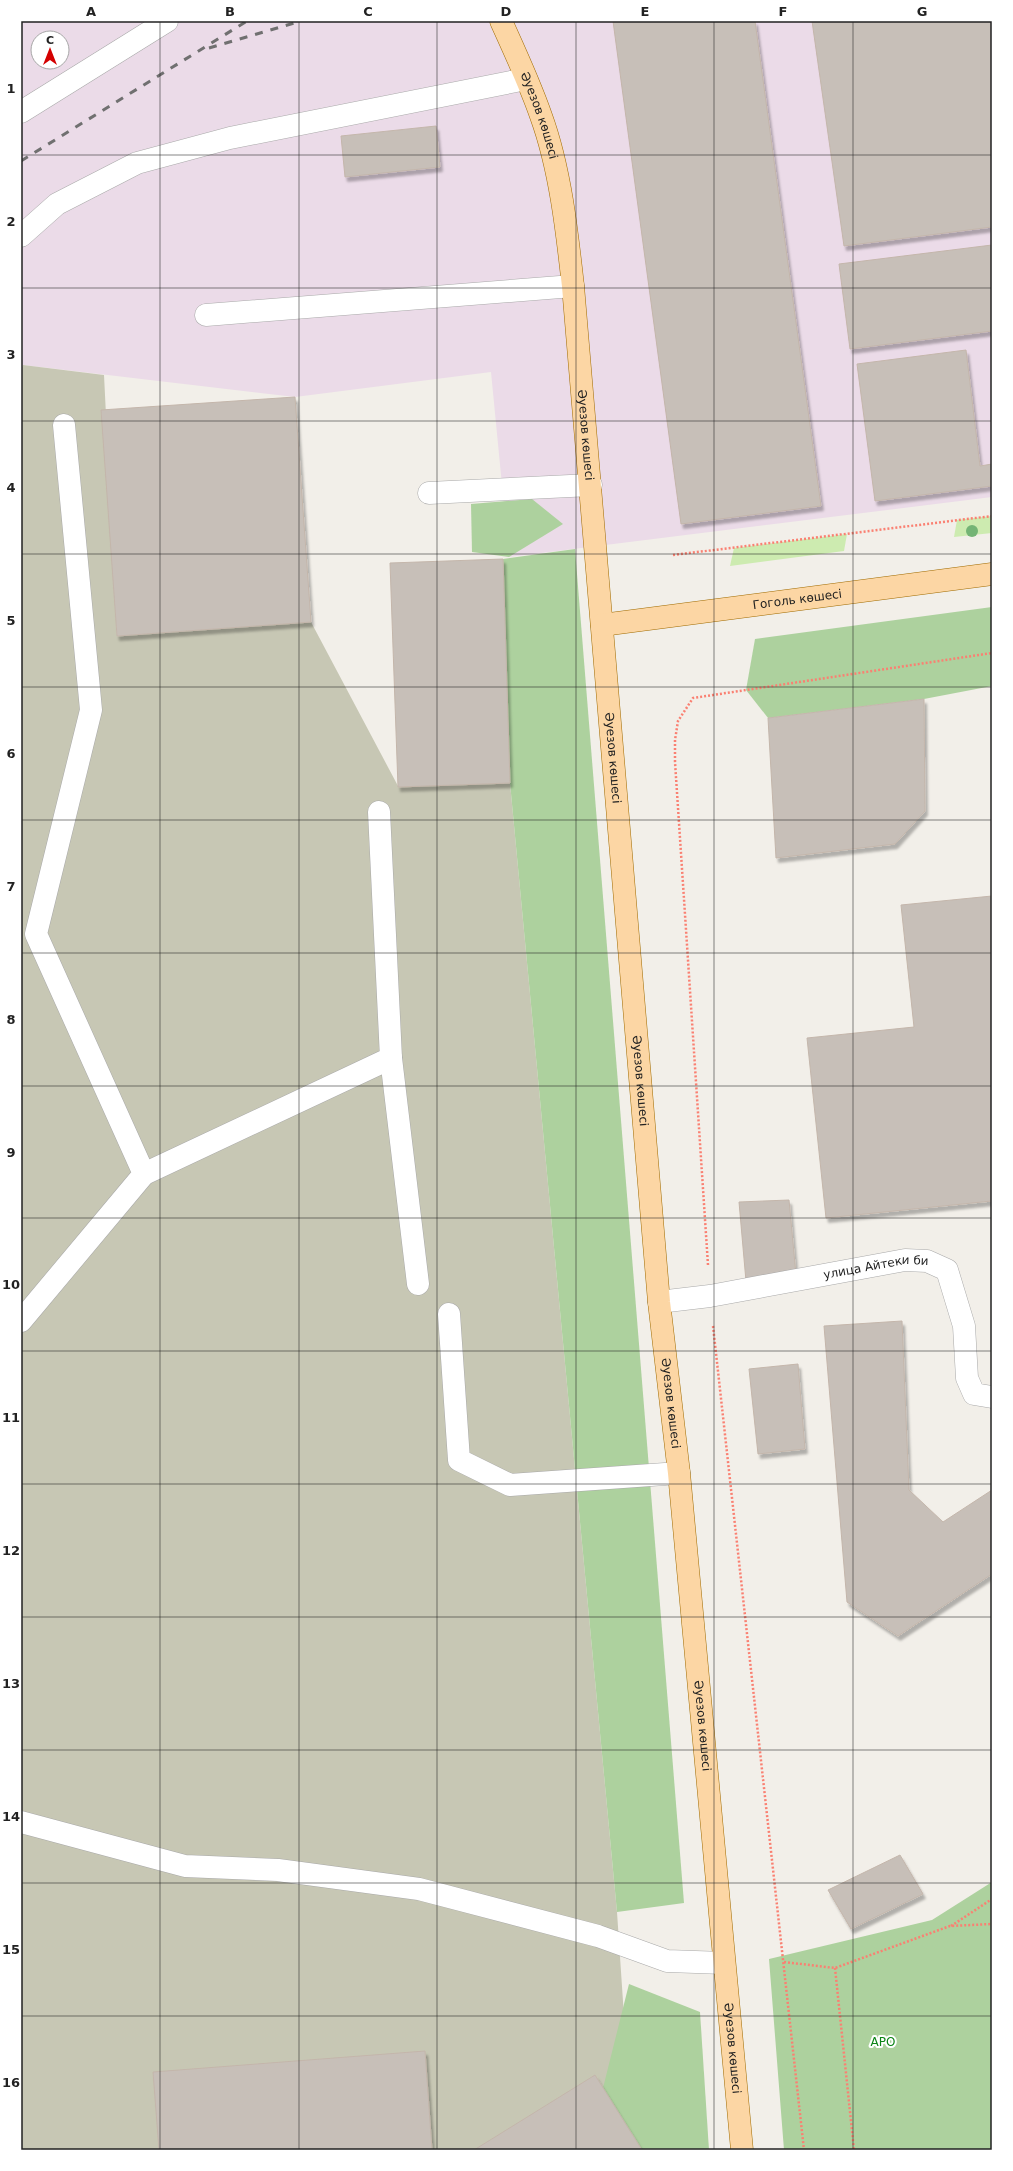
<svg xmlns="http://www.w3.org/2000/svg" width="1013" height="2171" font-family="'DejaVu Sans',sans-serif">
<defs>
<filter id="shadow"><feDropShadow dx="2.5" dy="4.5" stdDeviation="1" flood-color="#0004"/></filter>
</defs>
<rect width="100%" height="100%" fill="#f2efe9"/>
<!-- industrial -->
<path fill="#ebdbe8" fill-rule="evenodd" d="M21,21h971v476l-483,60 -18,-185 -196,25 -272,-32 -2,4zM38,38h24v24h-24z"/>
<!-- construction -->
<polygon fill="#c7c7b4" points="23,365 104,375 117,636 311,622 398,786 510,783 617,1912 633,2150 21,2150 21,369"/>
<!-- grass -->
<g fill="#cdebb0">
<polygon points="992,516 992,533 954,537 957,520"/>
<polygon points="847,534 844,551 730,566 734,548"/>
</g>
<!-- forest -->
<g fill="#add19e">
<polygon points="532,499 563,524 509,557 472,552 471,504"/>
<polygon points="575,549 684,1903 617,1912 510,783 503,559"/>
<polygon points="992,607 992,686 924,699 768,718 746,690 755,639"/>
<polygon points="992,1882 992,2150 784,2150 769,1959 932,1920"/>
<polygon points="629,1984 700,2012 709,2150 642,2150 603,2088"/>
</g>
<!-- building -->
<g fill="#c7bfb8" stroke="#c4b6ab" filter="url(#shadow)">
<polygon points="613,21 755,21 821,506 681,524"/>
<polygon points="812,21 992,21 992,227 844,246"/>
<polygon points="436,126 440,167 345,177 341,136"/>
<polygon points="992,245 992,331 850,349 839,264"/>
<polygon points="966,350 980,466 992,464 992,486 875,501 857,364"/>
<polygon points="295,397 311,622 117,636 101,410"/>
<polygon points="503,559 510,783 398,787 390,563"/>
<polygon points="924,699 925,811 895,844 776,858 768,718"/>
<polygon points="992,896 992,1201 826,1218 807,1038 914,1027 901,905"/>
<polygon points="789,1200 796,1275 746,1281 739,1202"/>
<polygon points="902,1321 909,1490 943,1522 992,1490 992,1574 898,1636 847,1602 824,1326"/>
<polygon points="798,1364 805,1449 758,1454 749,1369"/>
<polygon points="900,1855 923,1894 851,1929 828,1890"/>
<polygon points="425,2051 432,2150 159,2150 153,2072"/>
<polygon points="595,2075 642,2150 474,2150"/>
</g>
<g fill="none" stroke-linecap="round" stroke-linejoin="round">
<defs>
<g id="minor">
<polyline points="21,112 167,21"/>
<polyline points="21,236 57,204 137,163 230,138 526,79"/>
<polyline points="206,315 573,286"/>
<polyline points="429,493 591,485"/>
<polyline points="391,1058 418,1284"/>
<polyline points="144,1174 391,1058 379,812"/>
<path id="s1" d="M659,1302l51,-6 195,-36 22,1 20,9 17,56 3,52 7,16 18,3"/>
<polyline points="449,1314 459,1460 510,1485 679,1473"/>
<polyline points="21,1321 144,1174 36,934 91,710 64,425"/>
<polyline points="21,1822 185,1866 278,1870 419,1889 598,1936 667,1961 724,1963"/>
</g>
<g id="major">
<path id="s2" d="M501,21c14,31 29,63 40,95 19,52 26,115 32,170l86,1016 20,171 63,677"/>
<path id="s3" d="M602,625l390,-51"/>
</g>
</defs>
<!-- minor casing -->
<use href="#minor" stroke="#a9a9a9" stroke-width="23"/>
<!-- major casing -->
<use href="#major" stroke="#a06b00" stroke-width="23"/>
<!-- path -->
<g stroke="#fa8072" stroke-width="2.5" stroke-dasharray="2 2" stroke-linecap="butt">
<polyline points="673,555 992,516"/>
<polyline points="708,1265 675,762 675,740 678,721 693,698 992,653"/>
<polyline points="713,1326 804,2150"/>
<polyline points="951,1926 992,1899"/>
<polyline points="784,1962 835,1968 950,1926 992,1924"/>
<polyline points="835,1968 854,2150"/>
</g>
<!-- minor -->
<use href="#minor" stroke="#fff" stroke-width="22"/>
<!-- major -->
<use href="#major" stroke="#fcd6a4" stroke-width="22"/>
<!-- rail -->
<g stroke="#707070" stroke-width="3" stroke-dasharray="8 8" stroke-linecap="butt">
<polyline points="209,48 301,21"/>
<polyline points="21,161 247,21"/>
</g>
</g>
<!-- trees -->
<circle fill="#74b475" cx="972" cy="531" r="6"/>
<!-- grid -->
<path fill="none" stroke="#222" stroke-width="1" stroke-opacity="0.55" d="M160,21v2129M299,21v2129M437,21v2129M576,21v2129M714,21v2129M853,21v2129M21,155h971M21,288h971M21,421h971M21,554h971M21,687h971M21,820h971M21,953h971M21,1086h971M21,1218h971M21,1351h971M21,1484h971M21,1617h971M21,1750h971M21,1883h971M21,2016h971"/>
<g text-anchor="middle" stroke-width="4" stroke-linejoin="round" paint-order="stroke">
<!-- street labels -->
<g font-size="12" fill="#222" stroke="#fff">
<text dy="4" stroke="none"><textPath href="#s2" startOffset="102">Әуезов көшесі</textPath></text>
<text dy="4" stroke="none"><textPath href="#s2" startOffset="426">Әуезов көшесі</textPath></text>
<text dy="4" stroke="none"><textPath href="#s3" startOffset="197">Гоголь көшесі</textPath></text>
<text dy="4" stroke="none"><textPath href="#s2" startOffset="750">Әуезов көшесі</textPath></text>
<text dy="4" stroke="none"><textPath href="#s2" startOffset="1074">Әуезов көшесі</textPath></text>
<text dy="4" stroke="none"><textPath href="#s1" startOffset="220">улица Айтеки би</textPath></text>
<text dy="4" stroke="none"><textPath href="#s2" startOffset="1398">Әуезов көшесі</textPath></text>
<text dy="4" stroke="none"><textPath href="#s2" startOffset="1722">Әуезов көшесі</textPath></text>
<text dy="4" stroke="none"><textPath href="#s2" startOffset="2046">Әуезов көшесі</textPath></text>
</g>
<!-- park labels -->
<g font-size="12" fill="#0c8416" stroke="#fff">
<text x="883" y="2046">АРО</text>
</g>
</g>
<!-- border -->
<rect width="1013" height="2171" fill="none" stroke="#ffffff" stroke-width="44"/>
<!-- north arrow -->
<g transform="translate(50 50)"><circle r="19" fill="#ffffff" stroke="#a7a7a7"/>
<path d="M0-3L7 15L0 10L-7 15Z" fill="#d40000"/>
<text y="-6" font-size="11" font-weight="bold" text-anchor="middle" fill="#222222">С</text>
</g>
<rect x="22" y="22" width="969" height="2127" fill="none" stroke="#222" stroke-width="1.5"/>
<g font-size="13" text-anchor="middle" font-weight="bold" fill="#222">
<text x="91" y="16">A</text>
<text x="230" y="16">B</text>
<text x="368" y="16">C</text>
<text x="506" y="16">D</text>
<text x="645" y="16">E</text>
<text x="783" y="16">F</text>
<text x="922" y="16">G</text>
<text x="11" y="93">1</text>
<text x="11" y="226">2</text>
<text x="11" y="359">3</text>
<text x="11" y="492">4</text>
<text x="11" y="625">5</text>
<text x="11" y="758">6</text>
<text x="11" y="891">7</text>
<text x="11" y="1024">8</text>
<text x="11" y="1157">9</text>
<text x="11" y="1289">10</text>
<text x="11" y="1422">11</text>
<text x="11" y="1555">12</text>
<text x="11" y="1688">13</text>
<text x="11" y="1821">14</text>
<text x="11" y="1954">15</text>
<text x="11" y="2087">16</text>
</g>
</svg>
